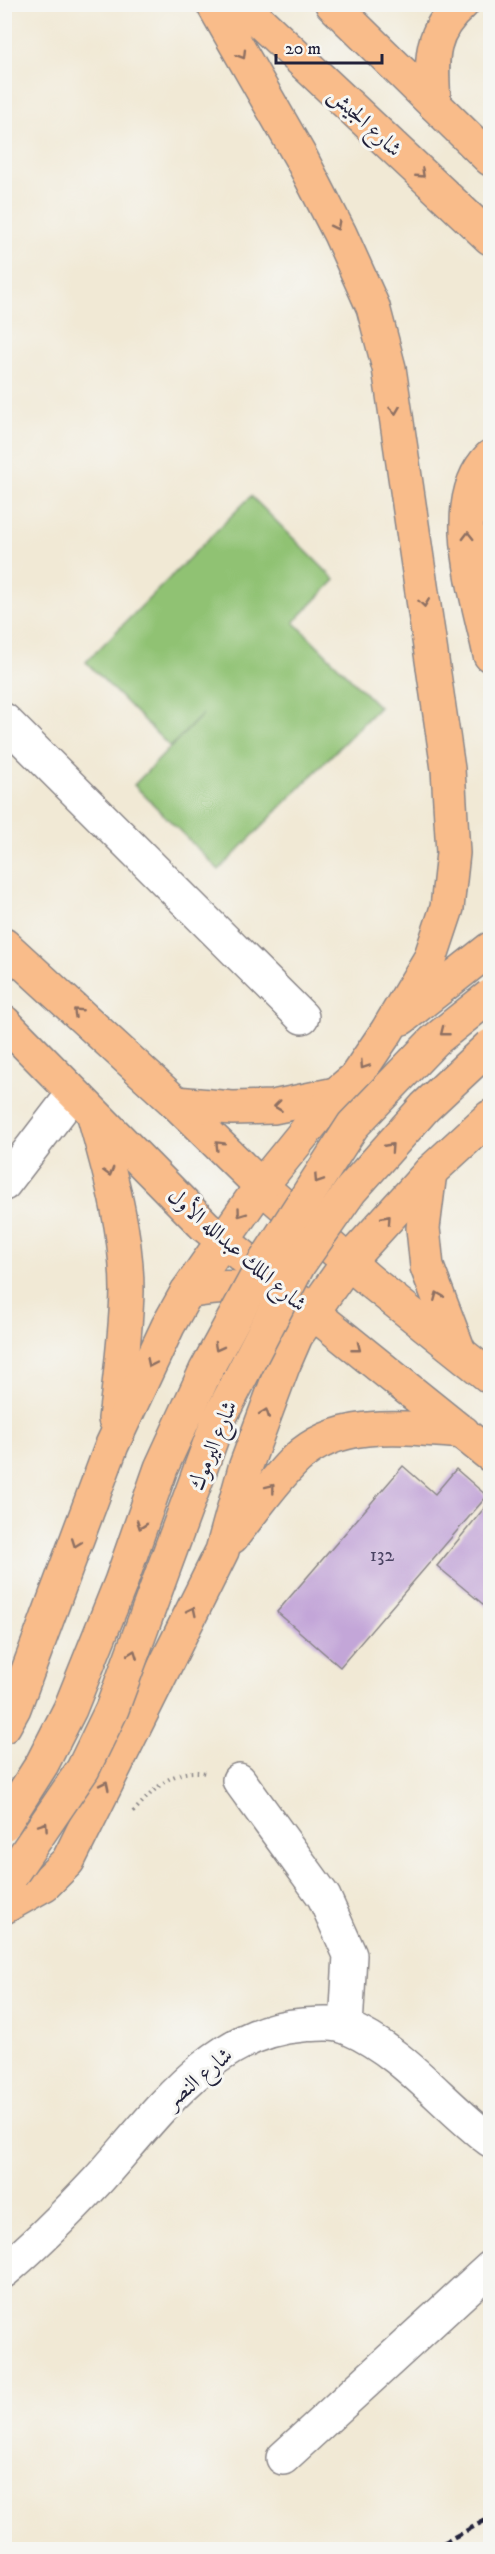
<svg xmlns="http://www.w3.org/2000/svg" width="495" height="2554" font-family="'IM FELL DW Pica',Amiri,serif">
<rect width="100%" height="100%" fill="#f6f6f2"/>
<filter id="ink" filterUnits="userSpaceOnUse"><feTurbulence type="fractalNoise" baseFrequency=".0167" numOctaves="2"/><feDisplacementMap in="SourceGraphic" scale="12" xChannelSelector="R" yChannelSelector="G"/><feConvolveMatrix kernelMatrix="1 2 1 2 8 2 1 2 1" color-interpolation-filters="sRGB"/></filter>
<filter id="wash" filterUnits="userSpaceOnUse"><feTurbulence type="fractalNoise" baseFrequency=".008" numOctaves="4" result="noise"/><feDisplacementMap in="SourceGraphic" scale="24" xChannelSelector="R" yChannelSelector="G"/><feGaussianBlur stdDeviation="1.35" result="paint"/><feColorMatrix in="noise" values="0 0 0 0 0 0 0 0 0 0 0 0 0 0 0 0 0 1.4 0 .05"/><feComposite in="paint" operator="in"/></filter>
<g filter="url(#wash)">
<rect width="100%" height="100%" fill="#f1e9d5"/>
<!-- green -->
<polygon fill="#90c273" stroke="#597257" stroke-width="1.5" points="251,496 335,580 294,622 379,707 219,870 134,785 203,714 170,747 86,662"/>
<g id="blocks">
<!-- building -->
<g fill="#c3a6d8">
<polygon points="403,1466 435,1494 456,1469 487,1496 340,1667 277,1612"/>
<polygon points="490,1501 490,1610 437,1566"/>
</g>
</g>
</g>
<g filter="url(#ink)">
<use href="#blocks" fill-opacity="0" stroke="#8a8688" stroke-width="1.5"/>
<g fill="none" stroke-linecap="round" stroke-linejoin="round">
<defs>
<g id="minor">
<polyline points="4,720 302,1017"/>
<polyline points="4,1184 73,1094"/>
<polyline points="239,1780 324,1897 350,1955 346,2027"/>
<path d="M4,2271c34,-28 65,-60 95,-92 56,-62 113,-148 204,-154 15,-1 31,-3 45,3 56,24 95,77 142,112"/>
<polyline points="283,2458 490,2268"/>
</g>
<g id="major">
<polyline points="4,945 176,1103 261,1186 370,1281 490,1377"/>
<polyline points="4,1022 205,1226 490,1455"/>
</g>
<g id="highway">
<polyline points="241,4 490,238"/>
<polyline points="332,4 490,159"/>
<path d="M434,104c-2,-41 -7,-70 28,-100"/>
<path d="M490,457c-46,46 -11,142 0,198"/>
<polyline points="402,1018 490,949"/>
<polyline points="176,1103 232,1108 273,1107 336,1094"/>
<path d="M94,1116c16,57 33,115 33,175 -1,42 -7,86 -12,128"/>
<polyline points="430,1172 423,1228 427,1267 459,1351"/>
<path d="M187,1292c28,-5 65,-12 83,17"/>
<path d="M232,1537c21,-26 40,-55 64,-78 44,-42 112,-31 167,-27"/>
<polyline points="4,1726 14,1708 112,1445 168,1326 187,1292 261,1186 336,1094 355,1078 387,1031 430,959 447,908 453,853 448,769 389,368 373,307 340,234 301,158 213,4"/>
<polyline points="4,1907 45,1884 68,1861 222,1551 245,1468 283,1366 296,1336 348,1262 430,1172 490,1117"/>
</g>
</defs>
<!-- minor casing -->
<use href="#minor" stroke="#8a8688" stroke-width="36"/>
<!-- major casing -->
<use href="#major" stroke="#8a8688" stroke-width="36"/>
<!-- highway casing -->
<use href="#highway" stroke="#8a8688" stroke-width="36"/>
<!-- path -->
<path stroke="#8a8688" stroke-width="4" stroke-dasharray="1.5 4.5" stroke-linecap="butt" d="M133,1812c22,-23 39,-45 73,-39"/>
<!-- minor -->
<use href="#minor" stroke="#fff" stroke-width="33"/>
<!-- major -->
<use href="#major" stroke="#f9bc8a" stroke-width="33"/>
<!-- highway -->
<use href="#highway" stroke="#f9bc8a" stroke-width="33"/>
<!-- rail -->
<polyline stroke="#22223b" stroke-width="4.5" stroke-dasharray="9 4.5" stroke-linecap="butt" points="430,2550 490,2518"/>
<defs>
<g id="highway-bridge">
<polyline points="4,1824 42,1764 70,1709 121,1582 161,1468 206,1370 264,1263 353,1125 434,1041 490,996"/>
<polyline points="11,1875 83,1769 112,1709 218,1421 299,1264 351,1190 425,1107 490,1046"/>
</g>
</defs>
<!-- highway-bridge casing -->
<use href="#highway-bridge" stroke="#8a8688" stroke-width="36" stroke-linecap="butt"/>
<!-- highway-bridge -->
<use href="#highway-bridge" stroke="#f9bc8a" stroke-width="33"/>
</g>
<!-- one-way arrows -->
<defs><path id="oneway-chevron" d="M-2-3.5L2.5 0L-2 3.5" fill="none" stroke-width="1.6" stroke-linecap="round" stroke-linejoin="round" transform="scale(1.5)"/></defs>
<g stroke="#8e6f62">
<use href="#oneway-chevron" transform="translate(242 55) rotate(59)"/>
<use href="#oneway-chevron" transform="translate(421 174) rotate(43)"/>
<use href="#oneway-chevron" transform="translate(336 226) rotate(63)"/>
<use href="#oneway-chevron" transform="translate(395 410) rotate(82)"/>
<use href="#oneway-chevron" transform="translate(468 536) rotate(-91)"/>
<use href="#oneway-chevron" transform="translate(424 603) rotate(82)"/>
<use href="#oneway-chevron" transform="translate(77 1012) rotate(-137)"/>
<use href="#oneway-chevron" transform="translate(444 1032) rotate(142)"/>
<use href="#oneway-chevron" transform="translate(364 1065) rotate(124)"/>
<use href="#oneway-chevron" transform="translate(278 1106) rotate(173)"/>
<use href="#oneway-chevron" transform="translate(219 1145) rotate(-135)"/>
<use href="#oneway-chevron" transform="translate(390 1147) rotate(-48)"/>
<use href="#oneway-chevron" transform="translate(109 1172) rotate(75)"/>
<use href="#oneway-chevron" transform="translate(318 1179) rotate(123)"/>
<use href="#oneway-chevron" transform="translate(241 1213) rotate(126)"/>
<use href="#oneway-chevron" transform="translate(387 1219) rotate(-48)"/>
<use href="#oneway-chevron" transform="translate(438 1296) rotate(-112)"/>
<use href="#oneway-chevron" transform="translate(218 1347) rotate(118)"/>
<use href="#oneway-chevron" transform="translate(357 1348) rotate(38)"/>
<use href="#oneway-chevron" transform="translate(151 1363) rotate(115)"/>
<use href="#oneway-chevron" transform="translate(265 1413) rotate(-70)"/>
<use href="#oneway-chevron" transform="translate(271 1488) rotate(-52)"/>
<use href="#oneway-chevron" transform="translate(141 1525) rotate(109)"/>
<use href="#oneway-chevron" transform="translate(76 1543) rotate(110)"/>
<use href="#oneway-chevron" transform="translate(192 1611) rotate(-64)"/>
<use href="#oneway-chevron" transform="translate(133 1654) rotate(-69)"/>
<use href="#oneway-chevron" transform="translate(105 1785) rotate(-64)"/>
<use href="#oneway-chevron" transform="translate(44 1826) rotate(-56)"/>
</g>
</g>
<g text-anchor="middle" stroke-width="6" stroke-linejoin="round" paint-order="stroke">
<!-- number labels -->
<g font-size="20" fill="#4a4362">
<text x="382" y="1561">132</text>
</g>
<!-- street labels -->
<g font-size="22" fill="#22223b" stroke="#f6f6f2">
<text transform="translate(366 121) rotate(43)" y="8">شارع الجيش</text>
<text transform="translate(238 1249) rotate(41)" y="8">شارع الملك عبدالله الأول</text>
<text transform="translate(212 1445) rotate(-68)" y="8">شارع اليرموك</text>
<text transform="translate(198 2077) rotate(-40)" y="8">شارع النصر</text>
</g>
</g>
<!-- margin -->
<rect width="495" height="2554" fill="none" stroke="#f6f6f2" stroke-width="24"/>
<!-- scale -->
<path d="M276 54v9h106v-9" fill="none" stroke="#22223b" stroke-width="3"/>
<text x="285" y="54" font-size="18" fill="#22223b" stroke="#f6f6f2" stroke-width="4.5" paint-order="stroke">20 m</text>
</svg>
